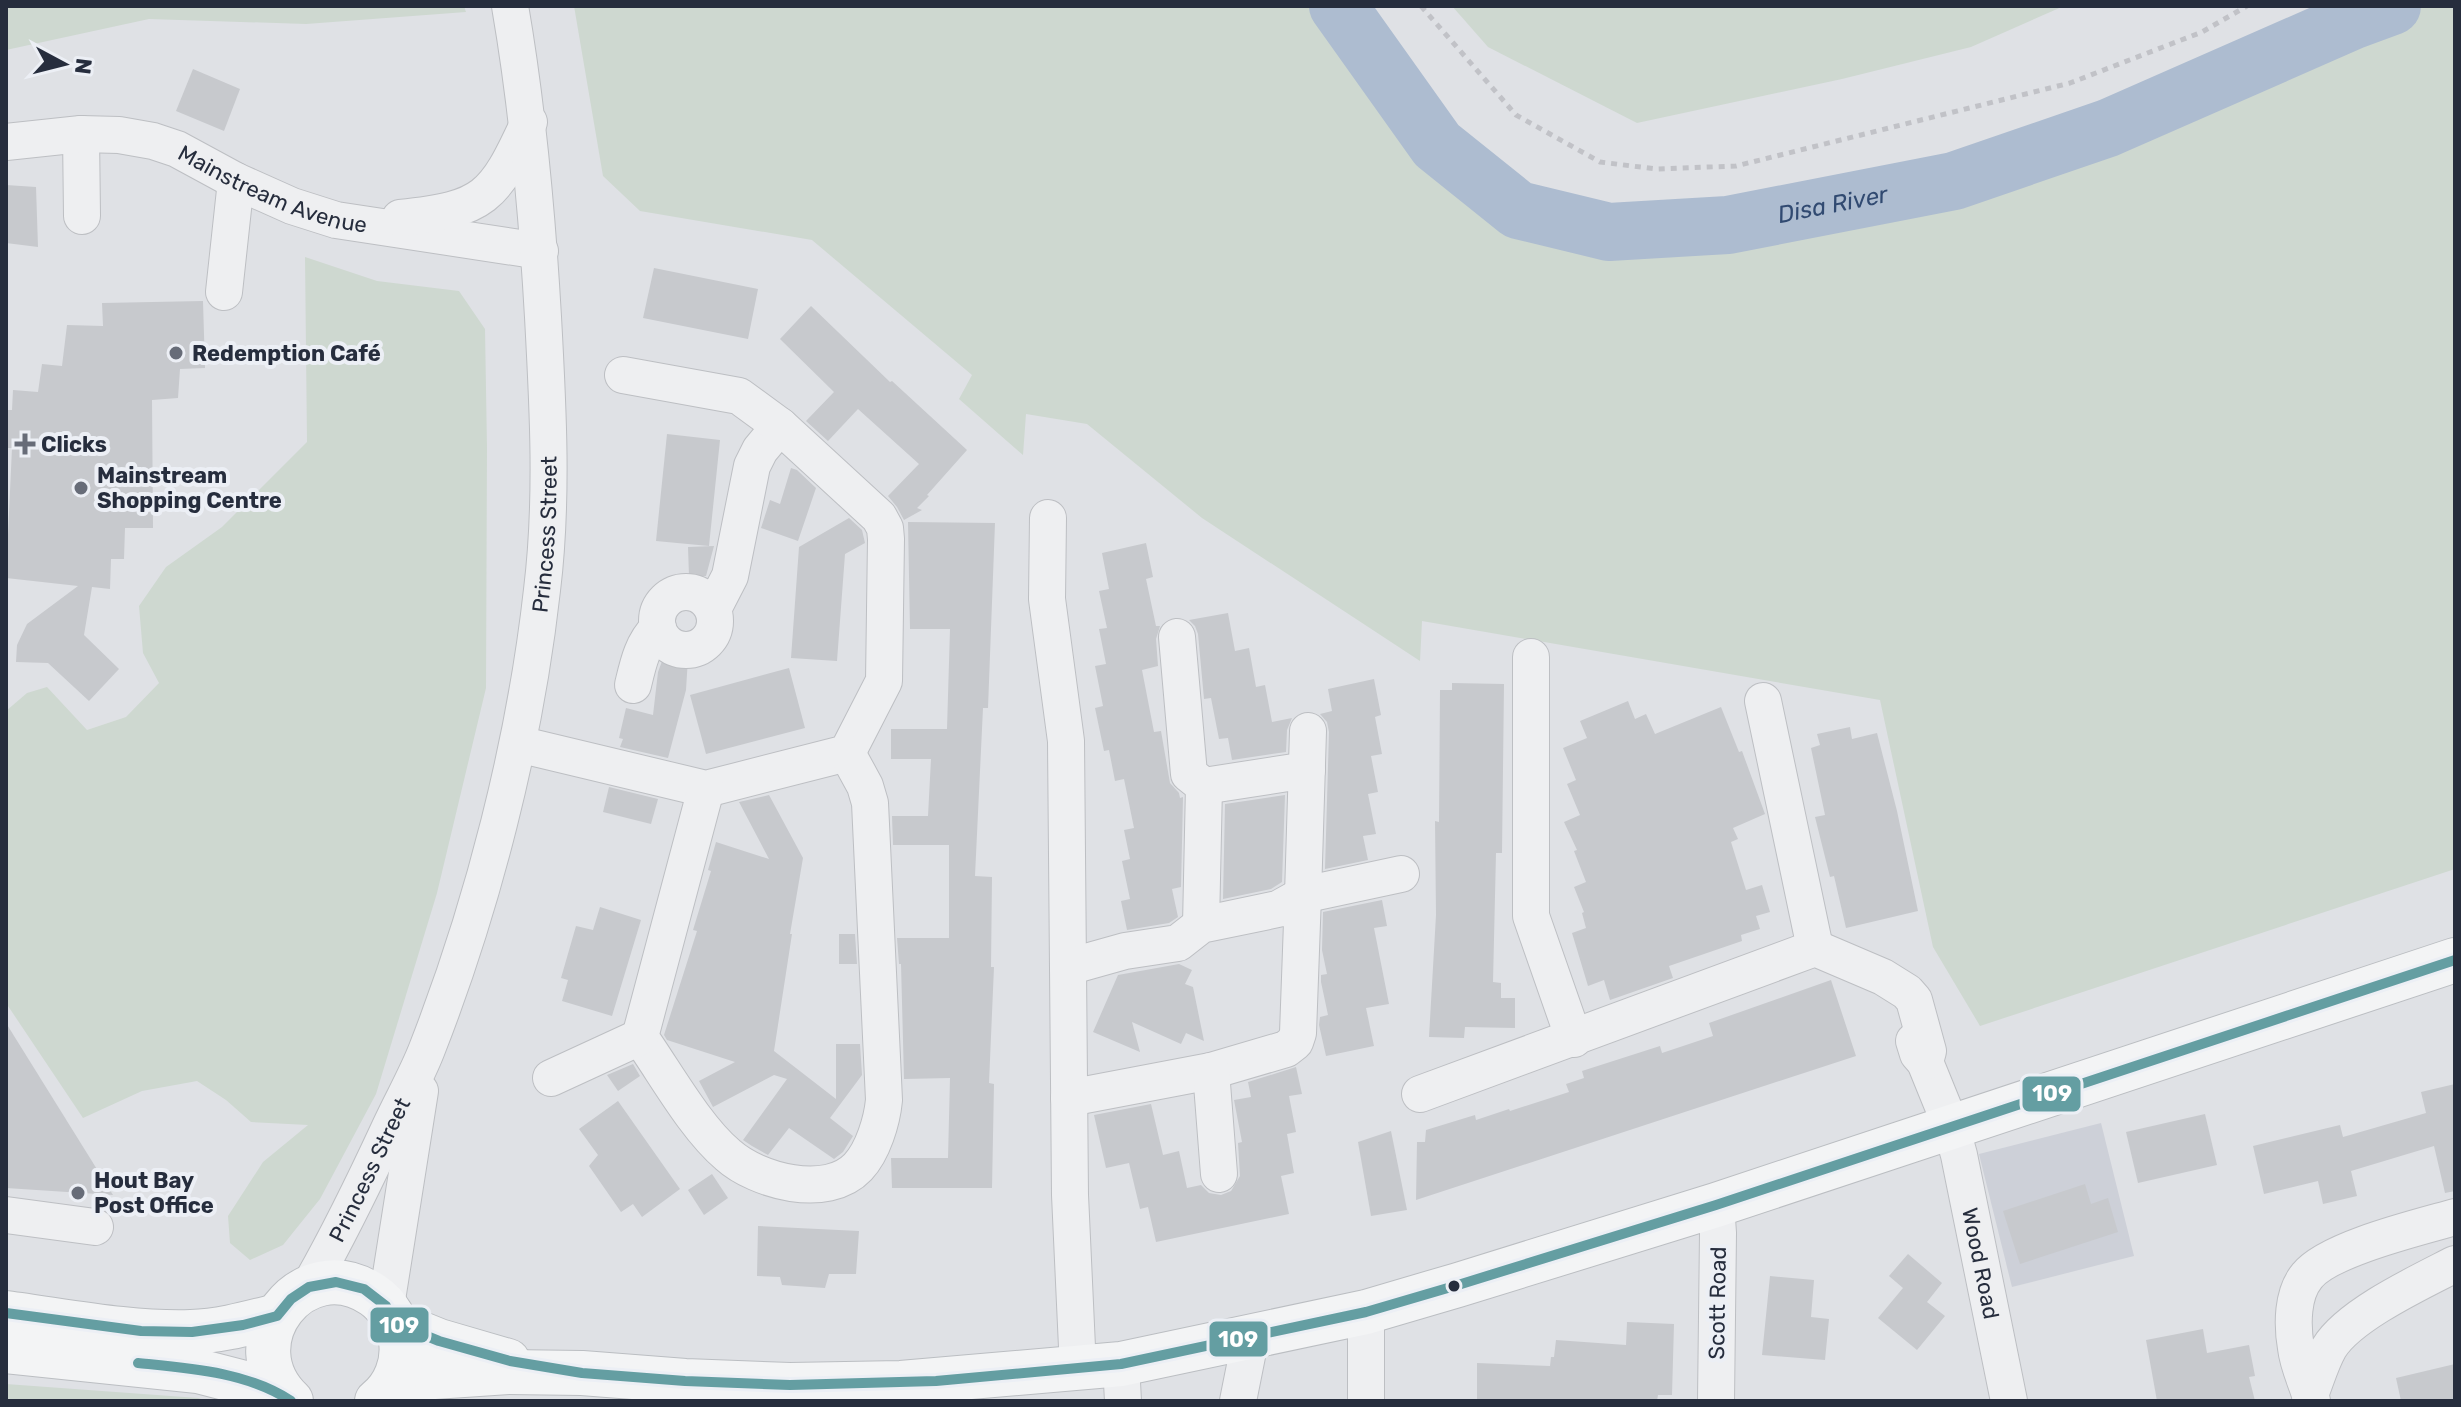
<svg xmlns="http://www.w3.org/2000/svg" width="2461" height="1407" font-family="Rubik,sans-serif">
<rect width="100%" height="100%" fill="#dfe1e5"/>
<!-- built -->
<polygon fill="#cdd0d8" points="2101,1123 2134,1256 2012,1287 1979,1154"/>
<!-- green -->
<g fill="#ced8d0">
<polygon points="6,6 464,6 466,12 306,24 149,19 6,50"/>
<polygon points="574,6 1338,6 1437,145 1518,210 1609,232 1728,225 1954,181 2109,128 2354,20 2392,6 2455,6 2455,869 1980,1026 1933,947 1880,700 1422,621 1420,661 1202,518 1087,424 1026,414 1023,455 959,399 972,375 812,240 640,211 603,176"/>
<polygon points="1452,6 2064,6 1971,47 1842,79 1637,123 1488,47"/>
<polygon points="305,257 377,281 459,291 485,329 487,448 486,688 437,893 376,1094 320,1199 283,1245 250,1260 230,1243 228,1216 263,1162 308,1125 251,1122 226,1100 197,1081 142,1091 83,1118 6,1003 6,711 27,693 47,687 87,730 126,717 159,683 143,653 139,606 166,567 222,527 307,442"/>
<polygon points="6,1384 198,1398 207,1401 6,1401"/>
</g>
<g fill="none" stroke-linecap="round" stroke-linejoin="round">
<!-- river -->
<path stroke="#adbcd0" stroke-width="58" id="s1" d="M1338,6l99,139 81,65 91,22 119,-7 226,-44 154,-53 246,-108 38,-14"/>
</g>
<!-- building -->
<g fill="#c7c9cd">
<polygon points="193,69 240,89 224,131 176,111"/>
<polygon points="6,185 36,187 38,247 6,243"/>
<polygon points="654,268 758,289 748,339 643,318"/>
<polygon points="203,301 205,368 180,369 178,398 152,400 153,528 125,528 124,559 111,559 110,589 92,587 84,635 119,669 89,701 48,663 16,662 17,645 27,624 78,586 6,578 12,448 6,448 6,410 12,410 13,390 38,392 42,364 62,366 67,325 103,326 102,303"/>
<polygon points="811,306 890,382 892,381 967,450 927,495 929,496 917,508 922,510 904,520 897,507 888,496 919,464 858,409 828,441 806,421 834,392 780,339"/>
<polygon points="667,434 720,440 709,546 656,541"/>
<polygon points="791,468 797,470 816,488 798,541 761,528 770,500 780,504"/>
<polygon points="849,518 862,530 865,543 845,554 837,661 791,658 799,547"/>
<polygon points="908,522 995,523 988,708 983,708 975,876 992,877 991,967 994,967 989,1083 994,1084 992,1188 892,1188 891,1158 948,1158 950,1078 904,1079 901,964 899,964 897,938 949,938 949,845 893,845 892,816 928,816 931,759 891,759 891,729 947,729 950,629 910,629"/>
<polygon points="1146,543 1153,577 1146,579 1156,626 1160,626 1156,639 1158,666 1142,670 1154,732 1161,731 1170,783 1179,793 1180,798 1183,797 1181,887 1172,889 1178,917 1169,923 1127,930 1121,901 1130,899 1122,861 1130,859 1124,830 1134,828 1124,779 1115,781 1109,750 1104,751 1095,708 1103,706 1095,666 1106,664 1099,629 1107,628 1099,591 1109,589 1102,553"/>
<polygon points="714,546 706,576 689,576 688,547"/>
<polygon points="1228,613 1235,651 1249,648 1256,687 1265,685 1272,722 1292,718 1287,730 1286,752 1232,760 1228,738 1219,739 1211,698 1204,699 1198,634 1195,626 1189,620"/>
<polygon points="664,656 688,658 686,690 668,758 620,747 623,739 619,738 626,708 653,715 658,672"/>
<polygon points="789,668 805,728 706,754 690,695"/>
<polygon points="1374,679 1381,715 1375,717 1382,754 1371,756 1378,792 1368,794 1376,834 1363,836 1368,860 1325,869 1329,732 1327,722 1320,714 1332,711 1328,689"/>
<polygon points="1452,683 1504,684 1502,853 1496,853 1493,982 1501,983 1501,998 1515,998 1515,1028 1465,1027 1464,1038 1429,1037 1436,915 1435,821 1439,822 1440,690 1452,690"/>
<polygon points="1628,701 1635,719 1646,714 1655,734 1721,707 1739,752 1742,751 1765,814 1733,828 1738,839 1731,842 1746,890 1762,885 1770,912 1756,916 1760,929 1741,935 1742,941 1669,966 1673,978 1610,1000 1604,980 1588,986 1572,933 1586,928 1582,913 1584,912 1574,887 1586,882 1574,851 1577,850 1564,822 1580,815 1567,784 1576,780 1563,748 1587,738 1580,721"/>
<polygon points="1850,727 1852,739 1877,733 1897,811 1918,911 1846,928 1834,876 1830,877 1815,817 1825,815 1811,748 1820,745 1817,734"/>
<polygon points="609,787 658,799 651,824 603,812"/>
<polygon points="769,795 803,858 790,934 792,934 774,1051 836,1099 836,1044 860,1044 862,1075 830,1118 853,1136 843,1152 834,1159 789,1128 768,1155 752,1146 743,1140 787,1079 774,1075 713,1107 699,1081 735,1062 667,1040 664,1035 697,931 693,930 711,871 708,870 716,842 769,859 739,802"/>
<polygon points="1285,795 1282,882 1271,889 1223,899 1225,804"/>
<polygon points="1382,900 1387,926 1374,928 1389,1004 1366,1008 1374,1046 1326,1056 1319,1025 1320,1017 1328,1015 1321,982 1321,975 1327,974 1322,950 1323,912"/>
<polygon points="600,907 641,920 612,1016 562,1001 568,980 561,978 576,926 593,930"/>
<polygon points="839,934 855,934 857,964 839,964"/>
<polygon points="1179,964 1192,970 1185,984 1193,987 1204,1041 1186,1033 1181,1044 1132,1022 1140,1052 1093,1032 1118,975"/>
<polygon points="1831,980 1856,1056 1416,1200 1417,1142 1425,1142 1426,1130 1475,1115 1476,1120 1509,1109 1510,1111 1569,1092 1566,1084 1584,1078 1582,1071 1660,1046 1662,1053 1713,1036 1709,1023"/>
<polygon points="6,1023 113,1195 6,1188"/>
<polygon points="633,1064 640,1076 618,1091 607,1075"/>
<polygon points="1296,1067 1302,1094 1289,1096 1296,1132 1287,1134 1294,1173 1281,1176 1289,1214 1156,1242 1148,1207 1140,1209 1129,1163 1106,1168 1094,1115 1151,1104 1163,1155 1179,1151 1187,1188 1201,1185 1209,1193 1221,1195 1231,1191 1240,1176 1238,1143 1242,1142 1234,1100 1251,1097 1248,1082"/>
<polygon points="2455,1084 2455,1191 2445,1193 2434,1146 2351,1171 2357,1196 2323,1204 2318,1181 2264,1194 2253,1146 2340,1125 2343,1137 2426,1113 2421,1092"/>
<polygon points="618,1101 680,1189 642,1217 633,1204 621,1212 589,1166 598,1155 579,1129"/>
<polygon points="2205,1114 2217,1165 2138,1183 2126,1132"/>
<polygon points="1391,1131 1407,1210 1371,1216 1358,1142"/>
<polygon points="712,1174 728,1198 704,1215 688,1190"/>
<polygon points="2085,1184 2091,1204 2108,1198 2118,1232 2020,1264 2003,1211"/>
<polygon points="758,1226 859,1231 856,1274 829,1274 825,1288 782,1285 780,1277 757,1276"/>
<polygon points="1908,1254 1942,1283 1927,1302 1945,1316 1917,1350 1878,1318 1903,1288 1889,1276"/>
<polygon points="1770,1276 1814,1280 1811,1317 1829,1319 1825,1360 1762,1355"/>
<polygon points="1627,1322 1674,1324 1672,1395 1658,1395 1657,1401 1477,1401 1477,1363 1550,1366 1551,1357 1554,1357 1556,1340 1626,1345"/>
<polygon points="2203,1329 2207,1353 2249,1345 2255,1376 2249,1377 2255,1401 2157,1401 2146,1340"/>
<polygon points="2455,1364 2455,1401 2401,1401 2396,1378"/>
</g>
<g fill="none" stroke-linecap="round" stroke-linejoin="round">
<defs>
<g id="minor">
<polyline points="81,134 82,216"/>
<path id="s2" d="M6,142l75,-8 38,1 34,6 24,8 59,32 56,25 44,14 204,31"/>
<path d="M400,218c85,-9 94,-20 129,-96"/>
<polyline points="224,292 236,181"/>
<polyline points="1048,518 1047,599 1066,741 1070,1195 1078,1369"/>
<circle cx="686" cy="621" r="29"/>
<polyline points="713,609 730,576 752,466 760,450 780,426"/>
<polyline points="1177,637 1189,774 1204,786 1201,925"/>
<polyline points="1531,657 1531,916 1574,1039"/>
<path d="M633,685c5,-21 9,-41 25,-57"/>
<polyline points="1763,701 1815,948"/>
<polyline points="1308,731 1303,895 1401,874"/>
<polyline points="518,744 706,789 847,753 884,681 886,539 885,528 879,517 780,426 739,396 623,375"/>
<polyline points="1204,786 1307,770"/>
<path d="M706,789l-66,248c26,37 55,90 88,118 29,26 99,45 130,12 15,-16 24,-46 26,-67l-14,-297 -5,-17 -18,-33"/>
<polyline points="1068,967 1125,951 1178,943 1201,925 1278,909 1303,895 1298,1033 1295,1042 1286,1049 1211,1071 1069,1098"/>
<path id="s3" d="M1914,1041l4,13 7,8 26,64 8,29 50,246"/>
<polyline points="1211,1071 1219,1174"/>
<polyline points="551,1078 640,1037"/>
<polyline points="1420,1094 1815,948 1883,977 1907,992 1914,1000 1928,1051 1925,1062"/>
<polyline points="1716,1205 1718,1233 1716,1401"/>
<polyline points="6,1215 95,1227"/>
<path id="s4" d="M309,1287c30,-52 56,-106 81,-160 12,-26 27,-52 37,-78 56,-143 98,-307 115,-459 11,-89 6,-183 1,-273 -6,-105 -15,-207 -33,-311"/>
<polyline points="386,1306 420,1091"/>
<polyline points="1121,1364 1123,1401"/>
<path d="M2310,1395c6,-15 11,-33 19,-47 20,-33 91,-66 126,-84"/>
<polyline points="1238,1401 1251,1336"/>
<polyline points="1366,1401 1366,1312"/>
<path d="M2312,1401c-5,-18 -14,-35 -16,-53 -4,-23 -4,-54 11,-72 21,-27 113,-49 148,-59"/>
</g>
<g id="major">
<path d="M6,1313c61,8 124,21 185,19 30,-1 58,-9 86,-16"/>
<polyline points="397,1324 439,1341 508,1361"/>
<polyline points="6,1351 198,1371 283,1393"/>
<polyline points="393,1384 434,1377 508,1372 582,1373 685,1381 790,1385 901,1383 1121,1364 1366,1312 1458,1285 1716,1205 2455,960"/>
<path d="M291,1401c-61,-58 12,-153 82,-106 15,10 25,28 28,46 3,22 -6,46 -24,60"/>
</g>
</defs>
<!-- minor casing -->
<use href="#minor" stroke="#bdbfc3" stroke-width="38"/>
<!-- major casing -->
<use href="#major" stroke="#bbbec2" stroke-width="46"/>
<!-- path -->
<polyline stroke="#c1c2c7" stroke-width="5" stroke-dasharray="6 6" stroke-linecap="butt" points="1421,6 1516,115 1600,162 1656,169 1736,166 2070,83 2202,32 2247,6"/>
<!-- minor -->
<use href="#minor" stroke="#eeeff1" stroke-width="36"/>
<!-- major -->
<use href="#major" stroke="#f3f4f5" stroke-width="44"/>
<defs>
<g id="bus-1">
<polyline points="6,1313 141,1331 192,1332 243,1325 277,1316 291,1299 309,1287 336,1282 364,1289 386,1306 397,1324 439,1341 510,1361 582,1373 685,1381 790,1385 936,1381 1121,1364 1366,1312 1458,1285 1716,1205 2455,960"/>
<path d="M138,1363c50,5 110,9 153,38"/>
</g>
</defs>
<!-- bus-1 casing -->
<use href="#bus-1" stroke="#eceff5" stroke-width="16"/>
<!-- bus-1 -->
<use href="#bus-1" stroke="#649ea2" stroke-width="10"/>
</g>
<!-- markers -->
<g fill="#676c78" stroke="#eceff5" stroke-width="3">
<circle cx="176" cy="353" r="8"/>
<path d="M21 432h8v8h8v8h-8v8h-8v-8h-8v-8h8z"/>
<circle cx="81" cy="488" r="8"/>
<circle cx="78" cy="1193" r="8"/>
</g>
<circle fill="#262d3d" stroke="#eceff5" stroke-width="3" cx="1454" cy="1286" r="7"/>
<g text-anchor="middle" stroke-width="8" stroke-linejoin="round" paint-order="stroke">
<!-- street labels -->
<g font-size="22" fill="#262d3d" stroke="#eceff5">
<text dy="8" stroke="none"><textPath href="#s2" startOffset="278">Mainstream Avenue</textPath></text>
<text dy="8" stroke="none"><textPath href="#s4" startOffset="796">Princess Street</textPath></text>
<text dy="8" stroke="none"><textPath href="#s4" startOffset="132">Princess Street</textPath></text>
<text dy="8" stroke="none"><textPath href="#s3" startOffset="234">Wood Road</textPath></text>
<text transform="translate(1717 1303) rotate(-89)" y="8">Scott Road</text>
</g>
<!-- poi labels -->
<g font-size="22" font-weight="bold" fill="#262d3d" stroke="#eceff5" text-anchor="start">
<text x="192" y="361">Redemption Café</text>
<text x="41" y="452">Clicks</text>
<text x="97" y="483">Mainstream<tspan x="97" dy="25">Shopping Centre</tspan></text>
<text x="94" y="1188">Hout Bay<tspan x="94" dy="25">Post Office</tspan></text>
</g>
<!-- water labels -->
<g font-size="24" font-style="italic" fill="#314a71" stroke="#eceff5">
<text dy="8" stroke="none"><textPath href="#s1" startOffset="594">Disa River</textPath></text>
</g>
</g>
<g stroke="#eceff5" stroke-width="3">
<rect x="2021" y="1075" width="61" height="38" rx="8" fill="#649ea2"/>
<rect x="369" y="1306" width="61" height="38" rx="8" fill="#649ea2"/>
<rect x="1208" y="1320" width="61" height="38" rx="8" fill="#649ea2"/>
</g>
<g font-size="22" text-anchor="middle" font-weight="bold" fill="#fff">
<text x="2052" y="1101">109</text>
<text x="399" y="1333">109</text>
<text x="1238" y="1347">109</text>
</g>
<!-- border -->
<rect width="2461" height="1407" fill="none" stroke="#262d3d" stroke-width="16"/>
<!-- north arrow -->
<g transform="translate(64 64) rotate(97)" stroke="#eceff5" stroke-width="6" paint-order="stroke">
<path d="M0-6L14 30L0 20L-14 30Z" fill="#262d3d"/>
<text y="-12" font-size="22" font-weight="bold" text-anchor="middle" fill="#262d3d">N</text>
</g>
</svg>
